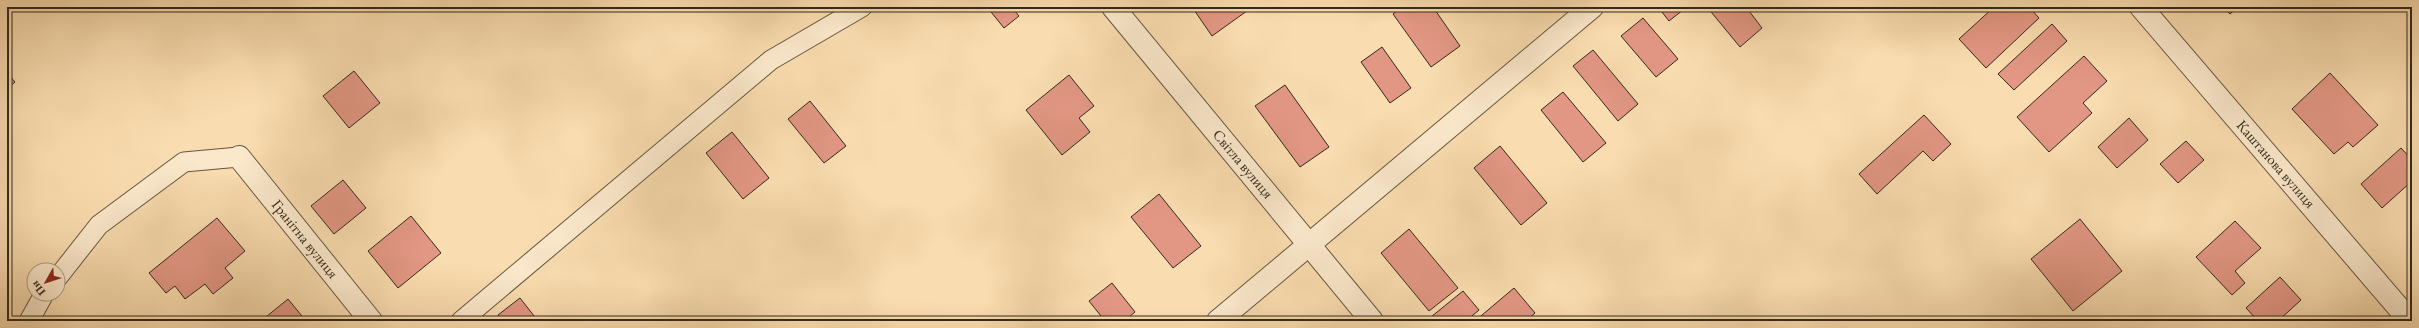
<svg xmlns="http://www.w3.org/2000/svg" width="2419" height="328" font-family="'EB Garamond',serif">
<rect width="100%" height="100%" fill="#f9dcaf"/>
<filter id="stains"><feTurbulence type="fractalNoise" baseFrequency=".005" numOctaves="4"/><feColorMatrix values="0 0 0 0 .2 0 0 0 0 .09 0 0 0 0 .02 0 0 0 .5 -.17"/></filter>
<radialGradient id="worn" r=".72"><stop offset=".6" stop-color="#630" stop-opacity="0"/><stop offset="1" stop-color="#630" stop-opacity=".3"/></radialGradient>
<!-- building -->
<g fill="#e29784" stroke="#34291b">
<polygon points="987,7 1017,7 1014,10 1019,16 1004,28"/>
<polygon points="1192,7 1251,7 1251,8 1212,36"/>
<polygon points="1402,7 1433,7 1460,46 1431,67 1393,14"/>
<polygon points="1658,7 1680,7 1683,10 1669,21"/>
<polygon points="1707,7 1746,7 1762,28 1740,47"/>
<polygon points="1994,7 2029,7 2039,18 1986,68 1959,39"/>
<polygon points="2223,7 2238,7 2230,14"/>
<polygon points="1643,18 1678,59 1656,77 1621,36"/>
<polygon points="2052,24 2067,41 2014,90 1998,74"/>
<polygon points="1382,47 1411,88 1390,103 1361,62"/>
<polygon points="1593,50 1638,104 1618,121 1573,66"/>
<polygon points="2084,56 2107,81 2083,103 2092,113 2049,152 2017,117"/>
<polygon points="354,71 380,103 349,128 323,96"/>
<polygon points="7,73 15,82 7,89"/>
<polygon points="2330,73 2378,125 2353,147 2348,142 2334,154 2292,109"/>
<polygon points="1069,75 1094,106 1079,118 1090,132 1062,155 1026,110"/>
<polygon points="1285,85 1329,147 1300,167 1255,106"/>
<polygon points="1563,92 1606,143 1583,162 1541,110"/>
<polygon points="810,101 846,146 824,163 788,119"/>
<polygon points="1924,115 1951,144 1933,161 1923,151 1877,194 1859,174"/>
<polygon points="2129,118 2148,140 2117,168 2098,147"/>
<polygon points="732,132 769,178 743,199 706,153"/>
<polygon points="2186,141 2204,160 2178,183 2160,164"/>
<polygon points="1500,146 1547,203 1521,225 1474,168"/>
<polygon points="2401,148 2412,160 2412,181 2382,208 2361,184"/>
<polygon points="343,180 366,208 334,234 311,206"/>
<polygon points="1159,194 1201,246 1173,268 1131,217"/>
<polygon points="411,216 441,253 398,288 368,251"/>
<polygon points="217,218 245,251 225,268 233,278 213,294 205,284 185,299 175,286 166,293 149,273"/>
<polygon points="2080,219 2122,271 2073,311 2031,259"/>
<polygon points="2235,221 2261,248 2235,271 2245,283 2232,295 2196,257"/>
<polygon points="1409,229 1458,288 1429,311 1381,253"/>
<polygon points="2280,277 2301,300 2278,321 2258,321 2246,308"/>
<polygon points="1112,283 1135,312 1124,321 1105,321 1089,301"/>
<polygon points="1514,288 1535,313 1526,321 1475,321"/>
<polygon points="1463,291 1479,310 1466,321 1426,321"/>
<polygon points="520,298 538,321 503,321 498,315"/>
<polygon points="288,299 306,321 261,321"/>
</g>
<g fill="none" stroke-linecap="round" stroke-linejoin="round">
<defs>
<g id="service">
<polyline points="58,277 99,225 184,162 239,157"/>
<polyline points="29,321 44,294"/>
<polyline points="461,321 771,60 862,7"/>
</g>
<g id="minor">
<polyline points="1113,7 1372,321"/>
<polyline points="2141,7 2410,321"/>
<polyline points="239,157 371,321"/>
<polyline points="1218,321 1592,7"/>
</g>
</defs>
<!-- service casing -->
<use href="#service" stroke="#655640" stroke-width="21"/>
<!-- minor casing -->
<use href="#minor" stroke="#655640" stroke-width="24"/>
<!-- service -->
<use href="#service" stroke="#fbe8cb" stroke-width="19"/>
<!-- minor -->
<use href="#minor" stroke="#fbe8cb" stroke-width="22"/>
</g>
<g text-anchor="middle" stroke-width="3" stroke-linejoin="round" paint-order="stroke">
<!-- street labels -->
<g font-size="15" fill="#34291b" stroke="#fbe8cb">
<text transform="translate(1243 164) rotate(50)" y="5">Світла вулиця</text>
<text transform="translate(2276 164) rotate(49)" y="5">Каштанова вулиця</text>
<text transform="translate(305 239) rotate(51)" y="5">Гранітна вулиця</text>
</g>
</g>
<!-- margin -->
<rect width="2419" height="328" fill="none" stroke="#f9dcaf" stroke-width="24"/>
<rect x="8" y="8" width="2403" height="312" fill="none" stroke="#34291b" stroke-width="2"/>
<rect x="12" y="12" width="2395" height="304" fill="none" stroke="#34291b"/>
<!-- north arrow -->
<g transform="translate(46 282) rotate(231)"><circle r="19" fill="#fbe8cb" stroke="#ab9c85"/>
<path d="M0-3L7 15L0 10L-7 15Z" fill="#8f2418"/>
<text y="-6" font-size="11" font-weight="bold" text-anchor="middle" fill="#34291b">Пн</text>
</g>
<rect width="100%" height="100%" filter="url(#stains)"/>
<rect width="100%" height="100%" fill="url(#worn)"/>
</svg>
